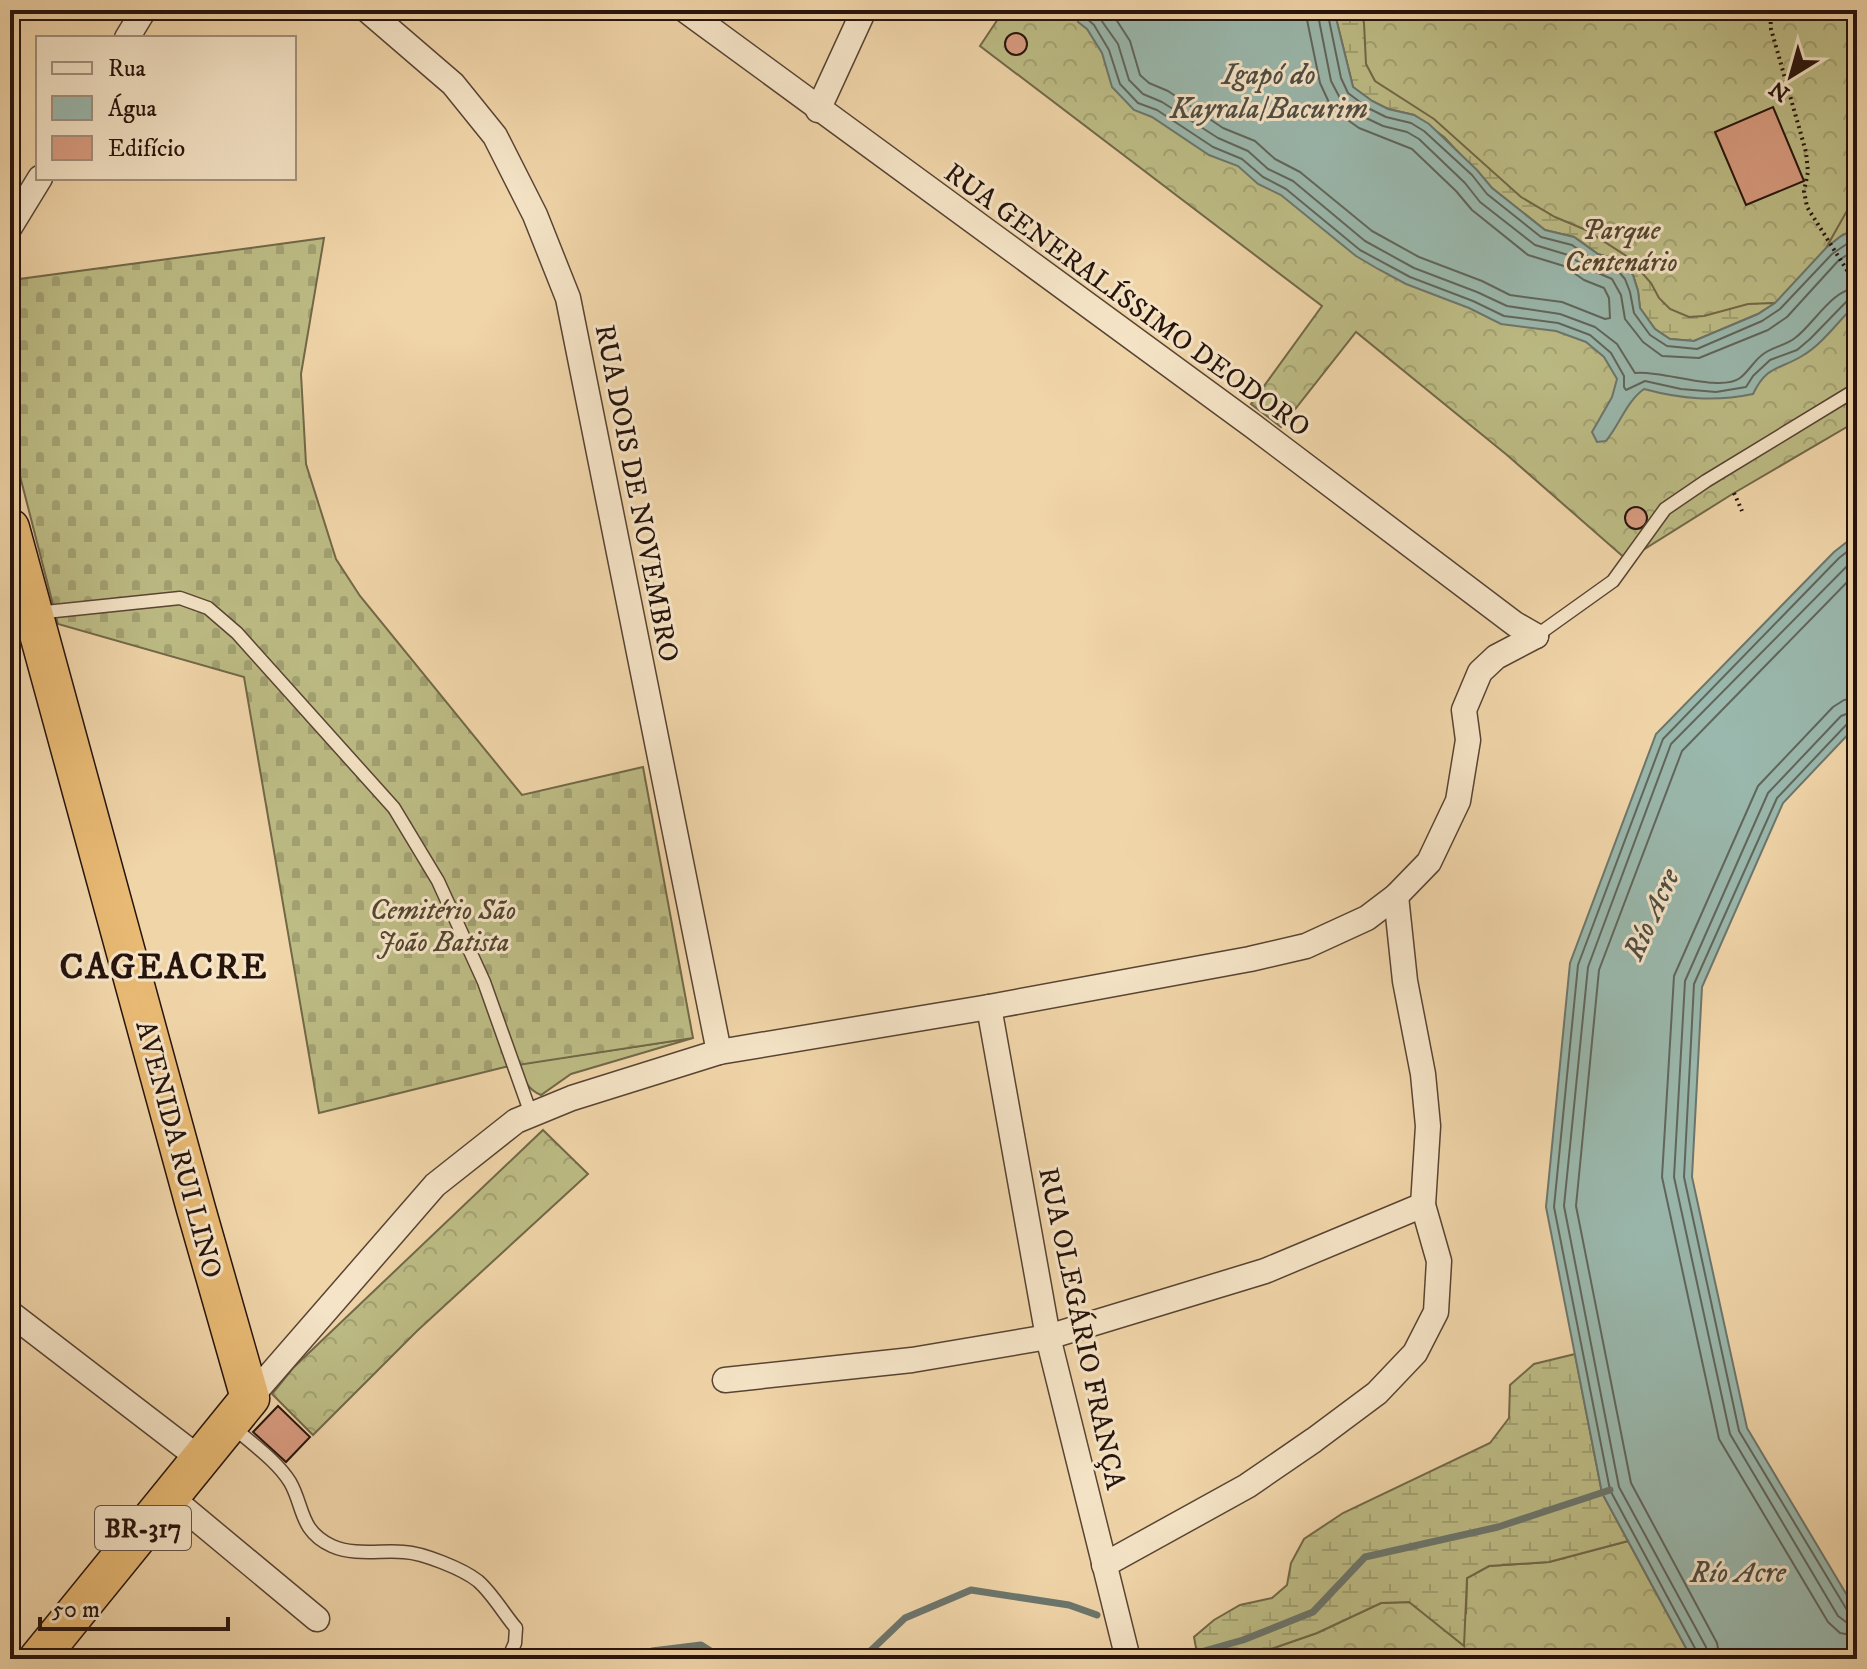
<svg xmlns="http://www.w3.org/2000/svg" width="1867" height="1669" font-family="'IM FELL DW Pica',serif">
<defs>
<pattern id="forest-crowns" width="20" height="18" patternUnits="userSpaceOnUse" patternTransform="scale(2)"><rect width="20" height="18" fill="#bdbc85"/><path d="M2 6a3 3 0 1 1 6 0M12 15a3 3 0 1 1 6 0" fill="none" stroke="#a2a172"/></pattern>
<pattern id="wetland-marsh" width="20" height="14" patternUnits="userSpaceOnUse" patternTransform="scale(2)"><rect width="20" height="14" fill="#bdbc85"/><path d="M1 5h8M5 5V1M11 12h8M15 12V8" fill="none" stroke="#a2a172"/></pattern>
<pattern id="cemetery-stones" width="16" height="16" patternUnits="userSpaceOnUse" patternTransform="scale(2)"><rect width="16" height="16" fill="#bdbc85"/><path d="M2 7V4a2 2 0 0 1 4 0v3zM10 15v-3a2 2 0 0 1 4 0v3z" fill="#a2a172"/></pattern>
</defs>
<rect width="100%" height="100%" fill="#f0d5a9"/>
<filter id="stains"><feTurbulence type="fractalNoise" baseFrequency=".0025" numOctaves="4"/><feColorMatrix values="0 0 0 0 .2 0 0 0 0 .09 0 0 0 0 .02 0 0 0 .5 -.17"/></filter>
<radialGradient id="worn" r=".72"><stop offset=".6" stop-color="#630" stop-opacity="0"/><stop offset="1" stop-color="#630" stop-opacity=".3"/></radialGradient>
<!-- grass -->
<path fill="#bdbc85" stroke="#726848" stroke-width="2" d="M693,1038l-122,36 -30,21c-15,-6 -17,-16 -21,-31z"/>
<!-- forest -->
<g fill="url(#forest-crowns)" stroke="#726848" stroke-width="2">
<polygon points="1004,10 1857,10 1857,421 1734,493 1627,560 1507,455 1356,332 1281,427 1251,404 1322,306 980,46"/>
<polygon points="543,1130 588,1174 417,1331 313,1435 272,1394 293,1368"/>
<polygon points="1628,1541 1692,1659 1243,1659 1317,1633 1381,1603 1409,1602 1466,1613 1467,1578 1489,1566 1549,1562"/>
</g>
<!-- wetland -->
<g fill="url(#wetland-marsh)" stroke="#726848" stroke-width="2">
<polygon points="1334,10 1360,10 1364,23 1366,64 1375,81 1434,119 1521,197 1555,217 1586,230 1628,257 1651,283 1659,298 1670,309 1689,317 1704,316 1748,304 1775,303 1758,314 1694,341 1670,339 1655,329 1640,308 1638,291 1633,275 1612,258 1598,254 1574,237 1545,230 1492,188 1444,137 1414,115 1388,109 1372,101 1353,87"/>
<polygon points="1857,193 1857,228 1841,236 1826,248"/>
<polygon points="1575,1354 1602,1493 1628,1541 1549,1562 1489,1566 1467,1578 1464,1646 1409,1602 1381,1603 1317,1633 1242,1659 1198,1659 1194,1637 1214,1620 1240,1605 1272,1598 1287,1585 1291,1563 1304,1539 1343,1513 1490,1443 1509,1418 1510,1385 1534,1364"/>
</g>
<!-- cemetery -->
<polygon fill="url(#cemetery-stones)" stroke="#726848" stroke-width="2" points="324,238 301,374 306,464 336,559 360,596 522,795 643,767 693,1038 505,1067 319,1113 244,677 58,624 10,437 10,284 12,280"/>
<!-- water -->
<g fill="#9ab8ad" stroke="#6c766d" stroke-width="2">
<path d="M1076,10h258l19,77 19,14 16,8 26,6 15,9 48,46 15,18 53,42 29,7 24,17 26,11 9,10 5,16 2,17 15,21 15,10 24,2 64,-27 17,-11 51,-55 15,-12 16,-8v75c-18,17 -34,41 -55,53 -23,14 -35,9 -49,38 -38,8 -72,5 -109,-5 -18,13 -24,35 -38,52l-9,1 -5,-10 20,-35 5,-18 -13,-22 -18,-15 -30,-11 -55,-7 -32,-16 -63,-24 -28,-15 -22,-13 -75,-61 -23,-11 -20,-18 -29,-11 -57,-38 -18,-7 -22,-23 -10,-34 -15,-24 -9,-7z"/>
<polygon points="1857,534 1857,725 1783,803 1702,987 1692,1177 1747,1428 1857,1612 1857,1659 1692,1659 1602,1493 1546,1207 1570,963 1656,734 1834,552"/>
</g>
<g fill="none" stroke-linecap="round" stroke-linejoin="round">
<!-- shore -->
<g stroke="#60665c" stroke-width="2">
<polyline points="1084,10 1085,17 1094,25 1109,50 1120,84 1138,103 1157,110 1213,147 1242,159 1263,177 1286,189 1360,250 1410,277 1473,301 1504,316 1558,323 1590,335 1611,353 1624,376 1624,387 1626,390 1645,381 1681,389 1716,392 1746,387 1753,376 1770,360 1797,350 1810,339 1848,300 1857,298"/>
<path d="M1094,10l24,34 11,36 14,14 19,8 56,36 30,13 20,18 25,12 72,60 49,27 63,24 30,14 53,8 35,13 22,17 18,29c24,-4 85,20 105,5 8,-6 14,-17 22,-23 9,-8 23,-9 33,-17 19,-14 37,-49 62,-50"/>
<polyline points="1110,10 1130,41 1140,75 1149,83 1168,91 1223,128 1255,141 1275,159 1300,172 1372,231 1419,257 1482,281 1510,295 1562,302 1605,319 1610,318 1609,298 1604,288 1584,280 1564,266 1528,255 1472,210 1456,191 1412,149 1359,128 1332,109 1320,83 1305,10"/>
<polyline points="1317,10 1331,81 1341,100 1364,117 1383,126 1407,132 1419,139 1465,183 1480,202 1535,245 1568,255 1589,269 1612,279 1621,295 1625,319 1643,342 1662,356 1699,358 1768,330 1787,317 1838,261 1857,248"/>
<polyline points="1327,10 1341,78 1348,93 1368,108 1386,117 1411,123 1424,131 1472,175 1487,194 1541,237 1572,245 1594,261 1618,271 1625,279 1630,292 1634,313 1650,335 1667,346 1697,349 1762,321 1780,309 1832,254 1857,237"/>
<polyline points="1857,698 1844,700 1833,707 1758,786 1674,976 1662,1177 1719,1439 1828,1622 1840,1633 1857,1636"/>
<polyline points="1857,710 1841,716 1768,793 1685,981 1674,1177 1730,1434 1838,1616 1846,1622 1857,1624"/>
<polyline points="1857,721 1848,723 1777,798 1694,984 1684,1177 1739,1431 1847,1610 1857,1614"/>
<polyline points="1698,1659 1697,1652 1610,1490 1554,1207 1578,965 1663,739 1839,558 1857,544"/>
<polyline points="1708,1659 1706,1647 1619,1487 1564,1206 1588,967 1671,744 1857,556"/>
<polyline points="1720,1659 1717,1643 1631,1483 1576,1206 1599,970 1682,751 1857,572"/>
</g>
<!-- stream -->
<g stroke="#6c766d" stroke-width="7">
<polyline points="1197,1653 1243,1640 1313,1612 1365,1557 1498,1527 1610,1490"/>
<polyline points="647,1659 652,1651 701,1645 723,1659"/>
<polyline points="862,1659 905,1618 971,1590 1069,1605 1097,1615"/>
</g>
</g>
<!-- building -->
<g fill="#d99c80" stroke="#26130c" stroke-width="2">
<circle cx="1016" cy="44" r="11"/>
<polygon points="1773,107 1804,181 1746,205 1715,132"/>
<circle cx="1636" cy="518" r="11"/>
<polygon points="278,1406 310,1437 286,1462 253,1432"/>
</g>
<g fill="none" stroke-linecap="round" stroke-linejoin="round">
<defs>
<g id="service">
<polyline points="36,613 180,598 208,608 237,633 394,808 438,881 484,982 531,1114"/>
<polyline points="1536,636 1613,581 1665,509 1706,481 1857,389"/>
<path d="M233,1427c18,16 44,34 57,55 14,24 9,49 42,64 22,10 49,4 72,6 19,1 59,17 74,29 14,12 26,33 38,47l-1,15 -7,16"/>
</g>
<g id="minor">
<polyline points="367,10 453,84 495,136 535,215 568,298 719,1052"/>
<polyline points="685,10 1253,426 1515,624 1536,636"/>
<polyline points="127,38 144,10"/>
<polyline points="818,110 864,10"/>
<polyline points="10,227 40,178"/>
<polyline points="989,1007 1048,1337 1128,1659"/>
<polyline points="10,1313 200,1459"/>
<polyline points="725,1380 912,1360 1048,1337 1265,1271 1423,1205"/>
<polyline points="250,1398 435,1185 516,1121 572,1098 719,1052 989,1007 1250,959 1306,946 1367,918 1396,896 1429,862 1458,801 1468,740 1464,710 1480,672 1496,657 1536,636"/>
<polyline points="169,1496 317,1619"/>
<polyline points="1104,1565 1247,1486 1314,1440 1377,1393 1415,1353 1436,1312 1439,1261 1423,1205 1428,1126 1423,1074 1405,981 1396,896"/>
</g>
<polyline id="trunk" points="10,528 196,1209 250,1398 38,1659"/>
</defs>
<!-- service casing -->
<use href="#service" stroke="#584433" stroke-width="15"/>
<!-- minor casing -->
<use href="#minor" stroke="#584433" stroke-width="27"/>
<!-- trunk casing -->
<use href="#trunk" stroke="#26130c" stroke-width="41"/>
<!-- path -->
<g stroke="#26130c" stroke-width="4" stroke-dasharray="2 4" stroke-linecap="butt">
<polyline points="1770,10 1771,29 1806,152 1808,172 1804,191 1807,207 1857,286"/>
<polyline points="1734,493 1742,511"/>
</g>
<!-- service -->
<use href="#service" stroke="#f5e4c7" stroke-width="12"/>
<!-- minor -->
<use href="#minor" stroke="#f5e4c7" stroke-width="24"/>
<!-- trunk -->
<use href="#trunk" stroke="#e8ba74" stroke-width="38"/>
</g>
<g text-anchor="middle" stroke-width="6" stroke-linejoin="round" paint-order="stroke">
<!-- shield labels -->
<rect fill="#f5e4c7" stroke="#645244" stroke-width="2" x="95" y="1506" width="96" height="44" rx="6"/>
<g font-size="26" font-weight="bold" fill="#26130c">
<text x="143" y="1537">BR-317</text>
</g>
<!-- park labels -->
<g font-size="28" font-style="italic" fill="#534630" stroke="#f5e4c7">
<text x="1621" y="239">Parque<tspan x="1621" dy="32">Centenário</tspan></text>
<text x="443" y="919">Cemitério São<tspan x="443" dy="32">João Batista</tspan></text>
</g>
<!-- street labels -->
<g font-size="28" fill="#26130c" stroke="#f5e4c7">
<text transform="translate(1128 299) rotate(36)" y="10">RUA GENERALÍSSIMO DEODORO</text>
<text transform="translate(638 493) rotate(79)" y="10">RUA DOIS DE NOVEMBRO</text>
<text transform="translate(180 1149) rotate(75)" y="10">AVENIDA RUI LINO</text>
<text transform="translate(1083 1328) rotate(78)" y="10">RUA OLEGÁRIO FRANÇA</text>
</g>
<!-- water labels -->
<g font-size="30" font-style="italic" fill="#4f4d44" stroke="#f5e4c7">
<text x="1269" y="84">Igapó do<tspan x="1269" dy="34">Kayrala/Bacurim</tspan></text>
<text transform="translate(1651 914) rotate(-66)" y="10">Río Acre</text>
<text x="1738" y="1582">Río Acre</text>
</g>
<!-- district labels -->
<g font-size="36" font-weight="bold" letter-spacing="2" fill="#26130c" stroke="#f5e4c7">
<text x="164" y="978">CAGEACRE</text>
</g>
</g>
<!-- margin -->
<rect width="1867" height="1669" fill="none" stroke="#f0d5a9" stroke-width="40"/>
<rect x="12" y="12" width="1843" height="1645" fill="none" stroke="#26130c" stroke-width="4"/>
<rect x="20" y="20" width="1827" height="1629" fill="none" stroke="#26130c" stroke-width="2"/>
<!-- legend -->
<rect x="36" y="36" width="260" height="144" fill="#f5e4c7" stroke="#a2907c" stroke-width="2"/>
<rect x="52" y="62" width="40" height="12" fill="#f5e4c7" stroke="#a2907c" stroke-width="2"/>
<text x="108" y="76" font-size="24" fill="#26130c">Rua</text>
<rect x="52" y="96" width="40" height="24" fill="#9ab8ad" stroke="#a2907c" stroke-width="2"/>
<text x="108" y="116" font-size="24" fill="#26130c">Água</text>
<rect x="52" y="136" width="40" height="24" fill="#d99c80" stroke="#a2907c" stroke-width="2"/>
<text x="108" y="156" font-size="24" fill="#26130c">Edifício</text>
<!-- north arrow -->
<g transform="translate(1791 76) rotate(217)" stroke="#f5e4c7" stroke-width="6" paint-order="stroke">
<path d="M0-6L14 30L0 20L-14 30Z" fill="#26130c"/>
<text y="-12" font-size="22" font-weight="bold" text-anchor="middle" fill="#26130c">N</text>
</g>
<!-- scale -->
<path d="M40 1617v12h188v-12" fill="none" stroke="#26130c" stroke-width="4"/>
<text x="52" y="1617" font-size="24" fill="#26130c" stroke="#f5e4c7" stroke-width="6" paint-order="stroke">50 m</text>
<rect width="100%" height="100%" filter="url(#stains)"/>
<rect width="100%" height="100%" fill="url(#worn)"/>
</svg>
